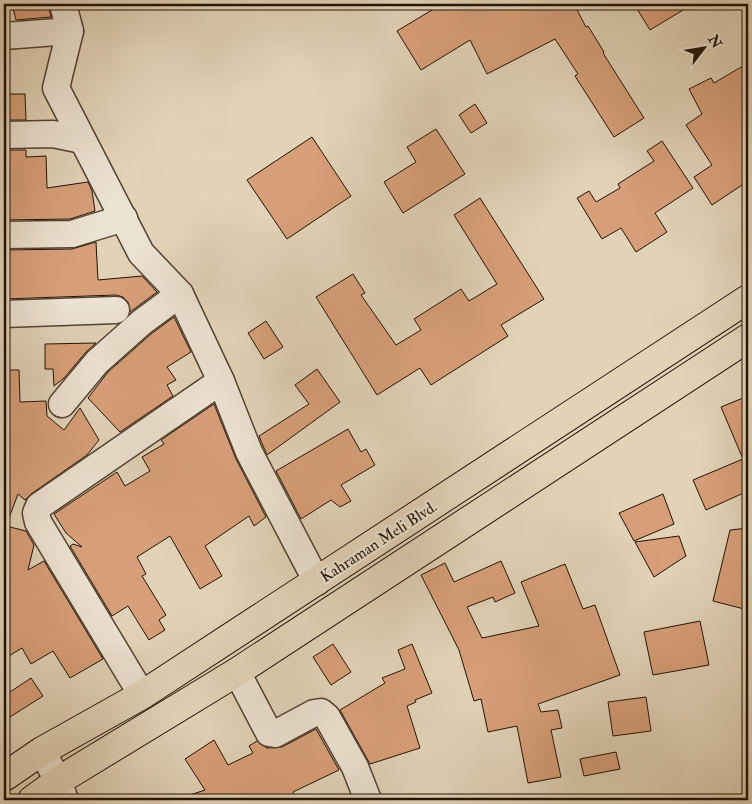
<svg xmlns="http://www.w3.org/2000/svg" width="752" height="804" font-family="'IM FELL Double Pica',serif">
<rect width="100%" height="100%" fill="#e2d3b8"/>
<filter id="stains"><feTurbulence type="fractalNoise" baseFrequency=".004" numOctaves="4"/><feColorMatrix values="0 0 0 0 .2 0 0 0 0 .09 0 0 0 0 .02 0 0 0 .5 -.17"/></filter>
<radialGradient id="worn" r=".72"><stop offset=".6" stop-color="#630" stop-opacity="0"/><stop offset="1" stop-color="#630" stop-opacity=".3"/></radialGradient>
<!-- building -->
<g fill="#d79f79" stroke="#221206">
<polygon points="12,4 48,4 51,17 16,20"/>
<polygon points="428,4 574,4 586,27 588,26 604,52 603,53 644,118 614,137 575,76 578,74 555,39 487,74 470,40 421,70 397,31 432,10"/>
<polygon points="634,4 693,4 650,30"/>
<polygon points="748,63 748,181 712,205 694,177 712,165 686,125 702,114 689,89 711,78 714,83"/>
<polygon points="4,94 25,94 26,120 4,120"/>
<polygon points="475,104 487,123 471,133 459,115"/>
<polygon points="436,129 465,174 403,213 384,182 416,162 407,147"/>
<polygon points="312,137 351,196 287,239 247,180"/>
<polygon points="662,141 693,188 655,213 667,232 636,252 621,228 602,239 577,198 589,191 596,202 620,188 618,184 654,161 647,151"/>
<polygon points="6,150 26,150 26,157 46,156 47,188 88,182 92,191 95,211 70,219 4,220 4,197 6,196"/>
<polygon points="480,198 544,299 501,325 508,336 431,385 420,368 377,395 316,297 353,274 365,293 361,295 396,345 421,330 414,319 461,289 469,301 497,284 454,215"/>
<polygon points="96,242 98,280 142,276 157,292 130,312 128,302 123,297 116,295 4,299 4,250 72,249"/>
<polygon points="174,317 191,352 167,367 176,380 167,385 173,396 120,432 88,398 108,372 151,334"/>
<polygon points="266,321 283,347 264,359 248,333"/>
<polygon points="96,343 86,352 64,378 54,386 53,369 45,369 45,344"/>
<polygon points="317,369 340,402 267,455 259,436 309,404 295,385"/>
<polygon points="4,370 19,370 20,402 46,401 47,416 64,430 80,408 99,440 87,455 31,494 25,500 18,494 6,526 26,531 34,545 28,570 44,561 103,659 70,678 53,651 31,664 22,648 4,659"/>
<polygon points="748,396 748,491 706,510 693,480 743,459 721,407"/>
<polygon points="214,404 236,459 266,517 254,526 249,516 205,546 222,576 200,589 170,536 137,557 146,574 142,576 166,615 159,620 165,630 149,640 128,606 112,616 70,546 73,544 82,547 66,533 54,514 117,472 125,486 150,471 142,457 164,444 161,440"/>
<polygon points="348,429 361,452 366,449 375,465 341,485 351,501 340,507 331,500 301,519 276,471"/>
<polygon points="663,494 674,524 634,541 619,513"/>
<polygon points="748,528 748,610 713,601 730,530"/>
<polygon points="679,536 686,556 654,577 635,542"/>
<polygon points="501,561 515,593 495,602 493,597 467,607 482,638 539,626 521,582 565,564 583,609 595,605 620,675 538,704 541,712 558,710 562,728 551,730 561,777 528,783 517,726 488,732 481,699 474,701 459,650 421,575 445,563 454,582"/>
<polygon points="700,621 709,665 653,675 644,632"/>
<polygon points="333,644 351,672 331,685 313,657"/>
<polygon points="412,644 432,693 415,700 416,702 407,706 420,748 370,764 340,710 385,683 382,678 405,669 398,650"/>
<polygon points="31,678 43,696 10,717 4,707 4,696"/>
<polygon points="646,697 651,731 613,736 608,702"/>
<polygon points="316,729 339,770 293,792 296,800 181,800 181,798 205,790 185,759 214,740 228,765 253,753 249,746 257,741 267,748 282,747"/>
<polygon points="616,752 620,769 584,776 580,759"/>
</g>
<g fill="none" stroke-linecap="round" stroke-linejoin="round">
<defs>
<g id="minor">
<polyline points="63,4 70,31 56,88 141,253 180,294 221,381 249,452 317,582"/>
<polyline points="4,36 70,31"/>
<polyline points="4,135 53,134 82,140"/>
<polyline points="4,235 72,234 124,218"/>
<polyline points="4,314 116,310"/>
<polyline points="62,404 97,362 142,322 180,294"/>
<polyline points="237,672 269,733 275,734 314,713 321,712 327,717 355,767 368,800"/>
<polyline points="142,695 38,522 36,513 39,506 221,381"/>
<polyline points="42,751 58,781 65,800"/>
</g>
<g id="highway">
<polyline points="4,777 42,751 142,695 748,299"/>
<polyline points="32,800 58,781 237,672 748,338"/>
</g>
</defs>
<!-- minor casing -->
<use href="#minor" stroke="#524232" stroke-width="29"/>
<!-- highway casing -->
<use href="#highway" stroke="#221206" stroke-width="30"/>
<!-- minor -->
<use href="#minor" stroke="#ece2d1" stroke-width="26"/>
<!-- highway -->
<use href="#highway" stroke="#e2d3b8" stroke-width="28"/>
</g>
<g text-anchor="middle" stroke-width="4.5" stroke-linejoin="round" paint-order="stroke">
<!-- street labels -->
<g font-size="16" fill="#221206" stroke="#ece2d1">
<text transform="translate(378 541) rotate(-33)" y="6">Kahraman Meli Blvd.</text>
</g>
</g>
<!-- margin -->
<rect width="752" height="804" fill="none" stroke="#e2d3b8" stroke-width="20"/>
<rect x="5" y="5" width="742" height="794" fill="none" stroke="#221206" stroke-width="2.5"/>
<rect x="10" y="10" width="732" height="784" fill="none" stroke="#221206"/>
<!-- north arrow -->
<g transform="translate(704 48) rotate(59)" stroke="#ece2d1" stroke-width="4" paint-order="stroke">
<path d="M0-4L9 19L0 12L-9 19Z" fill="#221206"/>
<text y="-8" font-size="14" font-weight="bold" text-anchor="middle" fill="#221206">N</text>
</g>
<rect width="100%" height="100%" filter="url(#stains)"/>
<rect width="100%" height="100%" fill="url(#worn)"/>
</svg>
